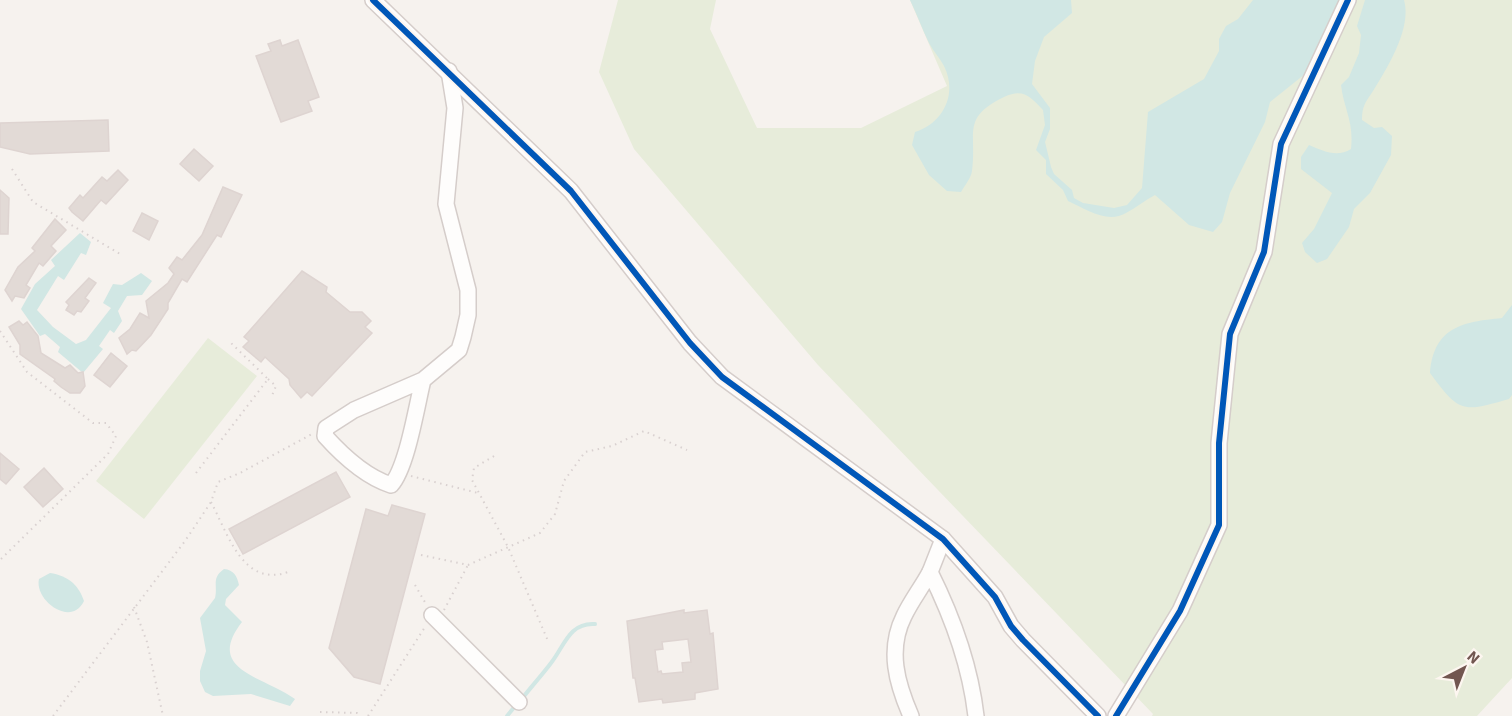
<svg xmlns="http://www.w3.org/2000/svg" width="1512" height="716" font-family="'Source Sans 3',sans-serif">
<rect width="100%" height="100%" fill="#f6f2ee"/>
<!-- green -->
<g fill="#e7ecda">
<polygon points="618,0 716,0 710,29 757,128 861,128 947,86 910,0 1512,0 1512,678 1477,716 1152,716 1153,714 818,365 634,149 599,72"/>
<polygon points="208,338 257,376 144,519 96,481"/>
</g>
<!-- water -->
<g fill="#d1e7e4">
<path d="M910,0h161l1,13 -28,24 -9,24 -3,23 18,24v21l-5,13 6,25 3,7 18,16 2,8 9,5 31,5 13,-3 15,-17 6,-76 56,-33 15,-28v-12l7,-13 12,-7 15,-19h86l-7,20 -27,54 -35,28 -5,20 -35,71 -8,29 -9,10 -24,-7 -34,-30c-10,5 -19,13 -29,18 -19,11 -40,-4 -58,-12l-5,-11 -17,-16v-14l-10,-10 9,-25 -2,-15c-13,-14 -20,-22 -39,-13 -43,21 -27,35 -32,74 -1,7 -7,14 -11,21l-14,-1 -18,-16 -17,-30 3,-13c28,-9 43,-38 29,-66 -4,-8 -11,-15 -15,-23 -7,-14 -12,-29 -19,-43z"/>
<path d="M1365,0h39c8,28 -16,67 -31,91 -7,11 -11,14 -11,29l12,8 8,-1 10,9 -1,19 -21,38 -16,16 -5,18 -22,32 -10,4 -12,-11 -3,-9 12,-14 18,-36 -31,-24v-12l8,-12c14,6 28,13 42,4 3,-28 -7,-39 -10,-64l8,-8 10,-24 2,-18 -4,-9z"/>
<polygon points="80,233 91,242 86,255 81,253 64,280 58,276 37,310 53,327 76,344 86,340 111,308 103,303 113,284 122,285 141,273 152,281 142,295 127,296 118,311 122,321 114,333 110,330 99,346 103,349 83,373 58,352 60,347 45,334 40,336 21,309 35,284 55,266 51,260"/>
<path d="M1512,305v90l-3,4c-46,13 -49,15 -79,-26 4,-46 32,-51 72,-55z"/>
<path d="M224,569c10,1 13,7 15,16l-13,14 -1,6 17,17c-38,49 22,54 53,77l-5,7 -39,-12 -38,2 -8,-4 -5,-11v-10l6,-20 -6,-33 15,-20c3,-12 -4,-20 9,-29z"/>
<path d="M50,573c18,3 28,11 34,28 -13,27 -50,-1 -45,-22z"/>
</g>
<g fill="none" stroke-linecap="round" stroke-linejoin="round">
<!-- stream -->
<g stroke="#d1e7e4" stroke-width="4">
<path d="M521,700c10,-13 21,-25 30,-37 13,-16 18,-41 44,-39"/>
<polyline points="507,716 516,705"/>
</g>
</g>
<!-- building -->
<g fill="#e2dad6" stroke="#ded4d1" stroke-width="1.5" fill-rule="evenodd">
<polygon points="280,40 282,46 298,40 319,97 308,101 312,111 281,122 256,56 271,51 268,44"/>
<polygon points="108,120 109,151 30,154 0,147 0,123"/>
<polygon points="194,149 213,166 199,181 180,164"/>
<polygon points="118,170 128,180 106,204 101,200 83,221 72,212 69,208 80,195 83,198 102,177 107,181"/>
<polygon points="223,187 242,195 221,237 217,235 187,282 182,279 168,303 168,309 151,335 136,351 132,350 127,354 119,338 130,329 140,313 149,318 146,301 168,283 174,274 169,268 177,257 182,260 202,235"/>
<polygon points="0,190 9,198 8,234 0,234"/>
<polygon points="142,213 158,221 149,240 133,231"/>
<polygon points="55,219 66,230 51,246 56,251 43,266 39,263 26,285 30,288 24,298 15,296 12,301 5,290 18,267 35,251 32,248"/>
<polygon points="302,271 327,287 326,292 350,312 362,312 371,321 365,327 372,333 312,396 307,392 301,398 290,385 289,379 265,357 261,362 243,347 249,341 244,337"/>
<polygon points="89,278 96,283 85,298 89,301 81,312 77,311 74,315 66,310 69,305 66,302"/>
<polygon points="19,321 23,325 27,322 38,336 41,353 65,368 70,365 78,373 83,372 85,386 80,393 70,393 61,387 54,381 55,379 20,354 20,345 9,327"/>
<polygon points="111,353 127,366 110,387 94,375"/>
<polygon points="0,453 19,469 6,484 0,479"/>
<polygon points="44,468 63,489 43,507 24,487"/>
<polygon points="336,472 350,497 243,554 229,529"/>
<polygon points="392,505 425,514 380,684 354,677 329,648 366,509 388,516"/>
<path d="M684,610v3l23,-3 3,24 3,-1 5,56 -23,4v6l-32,4 -1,-4 -23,3 -4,-24h-2l-6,-57zM688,639l3,23 -9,1 1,9 -21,2 -1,-3 -3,1 -3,-22 8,-1 -1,-7z"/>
</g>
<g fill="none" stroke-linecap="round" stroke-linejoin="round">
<defs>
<g id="minor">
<polyline points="373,0 571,191 690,343 722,377 943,539 995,597 1011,626 1023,640 1098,716"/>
<path d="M423,380c-6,24 -16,88 -32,105 -25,-8 -48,-29 -66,-49l1,-8 28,-18 69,-30 36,-30 4,-13 5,-22v-25l-22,-86 9,-96 -6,-37"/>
<polyline points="930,572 943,539"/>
<polyline points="432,615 519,702"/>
<path d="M911,716c-14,-32 -24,-66 -7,-100 7,-15 18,-29 26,-44 23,46 40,92 46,144"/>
<polyline points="1116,716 1180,611 1219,525 1219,443 1230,334 1264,252 1281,144 1348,0"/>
</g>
</defs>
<!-- minor casing -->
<use href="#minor" stroke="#d5cdca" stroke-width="18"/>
<!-- path -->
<g stroke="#d9d1d0" stroke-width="2" stroke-dasharray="1.5 4.5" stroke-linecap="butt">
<polyline points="12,169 33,202 120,254"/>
<polyline points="0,331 27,372 93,423 106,423 116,436 108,454 0,560"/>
<polyline points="268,379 276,386 271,398"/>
<polyline points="494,456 474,468 472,480 508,547 548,641"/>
<polyline points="196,473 268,379 230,342"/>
<polyline points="411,476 478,493"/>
<path d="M211,502c17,32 32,86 77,70"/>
<polyline points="421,555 468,565 540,533 555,514 564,481 585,452 612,446 644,431 687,450"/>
<polyline points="415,585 426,604"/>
<polyline points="134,607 147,642 163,716"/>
<polyline points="444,610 468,565"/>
<polyline points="320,712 357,713 358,716"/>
<polyline points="53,716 185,541 211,502 218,482 240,473 312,434"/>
<polyline points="368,716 425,627"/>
</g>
<!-- minor -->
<use href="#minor" stroke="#fefdfc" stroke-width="15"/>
<defs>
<g id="cycleway">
<polyline points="373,0 571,191 690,343 722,377 943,539 995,597 1011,626 1023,640 1098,716"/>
<polyline points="1116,716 1180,611 1219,525 1219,443 1230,334 1264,252 1281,144 1348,0"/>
</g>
</defs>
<!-- cycleway casing -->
<use href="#cycleway" stroke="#fdf6f0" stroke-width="10"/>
<!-- cycleway -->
<use href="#cycleway" stroke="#0057b8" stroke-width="6"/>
</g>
<!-- north arrow -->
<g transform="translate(1464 668) rotate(42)" stroke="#fdf6f0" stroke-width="4.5" paint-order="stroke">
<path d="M0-4.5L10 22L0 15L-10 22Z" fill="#725650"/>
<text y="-9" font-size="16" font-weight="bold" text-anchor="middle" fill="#725650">N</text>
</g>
</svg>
